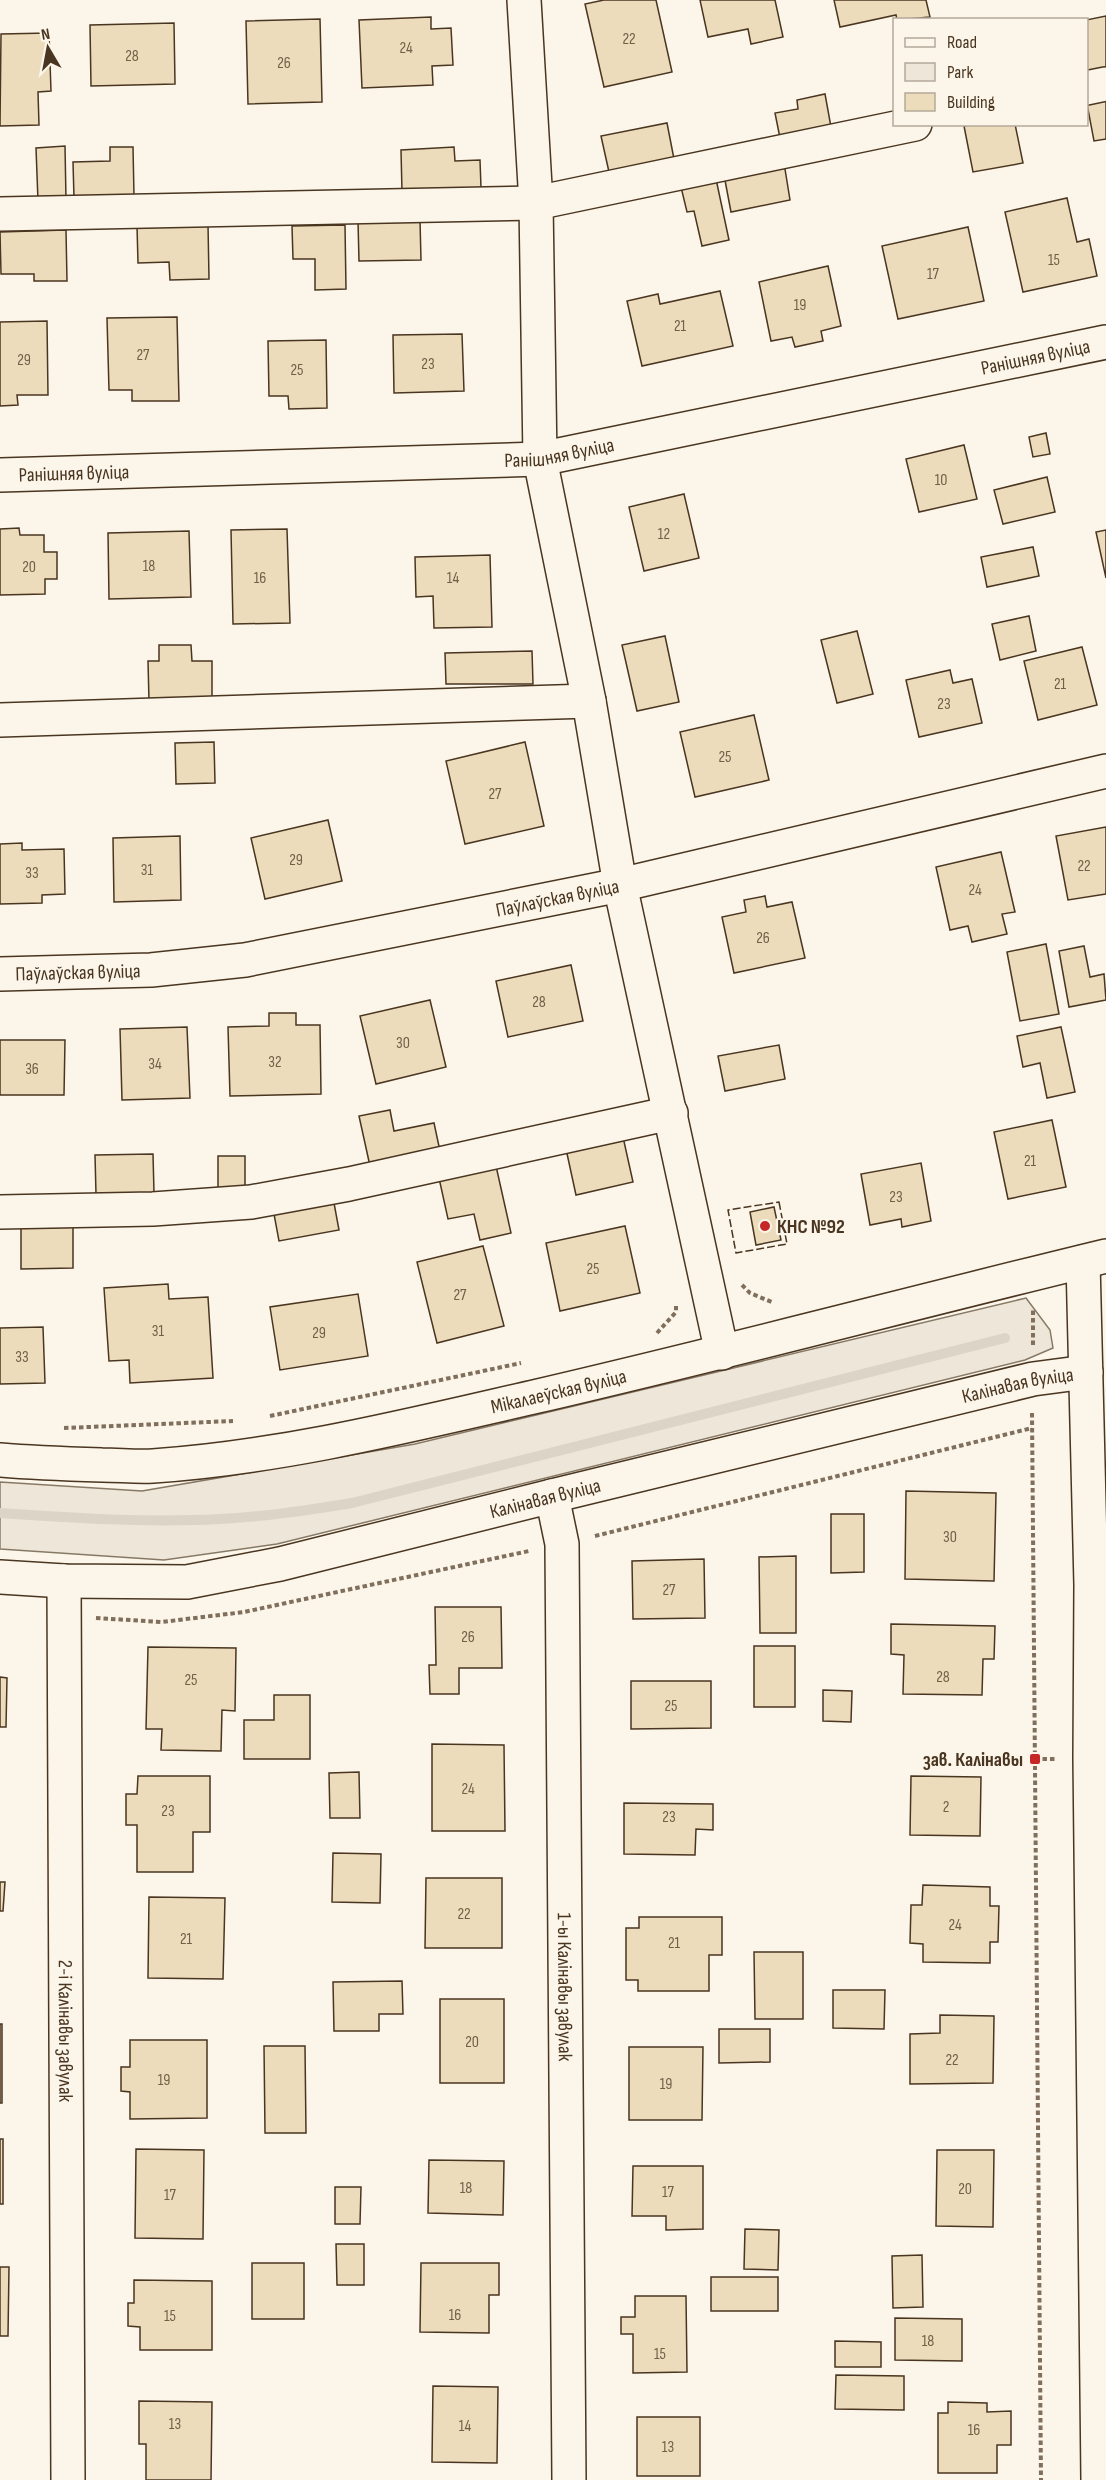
<svg xmlns="http://www.w3.org/2000/svg" width="1106" height="2480" font-family="'Sofia Sans Condensed',sans-serif">
<rect width="100%" height="100%" fill="#fbf6e9"/>
<!-- green -->
<polygon fill="#ede6d9" stroke="#887966" stroke-width="1.5" points="1026,1298 1050,1330 1053,1348 1025,1360 277,1544 164,1560 0,1549 0,1482 142,1491 415,1444"/>
<g fill="none" stroke-linecap="round" stroke-linejoin="round">
<!-- stream -->
<path stroke="#dcd4c6" stroke-width="10" d="M0,1513c73,5 147,10 220,6 44,-2 88,-9 132,-16l653,-165"/>
</g>
<!-- building -->
<g fill="#ecdcbc" stroke="#4a3520" stroke-width="1.5">
<polygon points="604,0 656,0 672,72 604,87 585,4"/>
<polygon points="700,0 775,0 783,37 751,44 748,29 708,37"/>
<polygon points="834,0 926,0 930,17 897,20 896,15 840,27"/>
<polygon points="1106,16 1106,73 1086,77 1086,20"/>
<polygon points="431,17 431,29 451,28 453,65 432,66 433,85 362,88 359,20"/>
<polygon points="320,19 322,102 248,104 246,21"/>
<polygon points="174,23 175,84 91,86 90,25"/>
<polygon points="49,33 51,91 38,92 39,125 0,126 1,34"/>
<polygon points="825,94 831,127 780,138 775,113 798,109 797,100"/>
<polygon points="1106,100 1106,139 1094,141 1087,104"/>
<polygon points="667,123 674,159 609,172 601,136"/>
<polygon points="974,124 1015,124 1023,163 973,172 964,126"/>
<polygon points="65,146 66,200 38,201 36,148"/>
<polygon points="110,147 133,147 134,196 74,198 73,162 110,161"/>
<polygon points="454,147 455,161 480,160 481,188 402,192 401,150"/>
<polygon points="784,163 790,200 731,212 724,175"/>
<polygon points="716,179 729,240 702,246 694,211 687,212 681,187"/>
<polygon points="1067,198 1077,242 1089,239 1097,276 1023,292 1005,212"/>
<polygon points="420,220 421,260 359,261 358,221"/>
<polygon points="208,224 209,279 170,280 169,262 138,263 137,226"/>
<polygon points="345,225 346,289 315,290 315,259 293,259 292,226"/>
<polygon points="968,227 984,301 898,319 882,246"/>
<polygon points="66,230 67,281 34,281 34,274 1,274 0,232"/>
<polygon points="828,266 841,326 821,331 823,341 795,347 792,337 771,341 759,282"/>
<polygon points="720,291 733,346 642,366 627,301 658,294 660,304"/>
<polygon points="177,317 179,401 132,401 132,390 109,390 107,318"/>
<polygon points="47,321 48,395 17,395 18,405 0,406 0,322"/>
<polygon points="462,334 464,391 394,393 393,335"/>
<polygon points="326,340 327,408 289,409 288,396 269,396 268,341"/>
<polygon points="1046,433 1050,454 1033,457 1029,437"/>
<polygon points="964,445 977,499 919,512 906,459"/>
<polygon points="1047,477 1055,512 1003,524 994,490"/>
<polygon points="684,494 699,558 644,571 629,507"/>
<polygon points="19,528 20,535 44,535 44,552 57,552 57,579 45,579 45,594 0,595 0,529"/>
<polygon points="287,529 290,623 233,624 231,530"/>
<polygon points="1106,530 1106,578 1096,532"/>
<polygon points="189,531 191,597 109,599 108,533"/>
<polygon points="1033,547 1039,576 987,587 981,557"/>
<polygon points="490,555 492,627 434,628 433,596 416,597 415,557"/>
<polygon points="1029,616 1036,651 1000,660 992,624"/>
<polygon points="857,631 873,694 837,703 821,640"/>
<polygon points="665,636 679,702 637,711 622,645"/>
<polygon points="159,645 191,645 192,661 212,661 212,700 149,701 148,661 159,661"/>
<polygon points="1082,647 1097,705 1038,720 1024,661"/>
<polygon points="532,651 533,684 446,684 445,653"/>
<polygon points="950,670 953,683 972,679 982,723 919,737 906,680"/>
<polygon points="754,715 769,780 695,797 680,732"/>
<polygon points="214,742 215,783 176,784 175,743"/>
<polygon points="525,742 544,826 465,844 446,761"/>
<polygon points="328,820 342,881 265,899 251,838"/>
<polygon points="1106,827 1106,894 1068,900 1056,836"/>
<polygon points="180,836 181,900 114,902 113,838"/>
<polygon points="22,843 22,850 64,849 65,894 42,895 42,903 0,904 0,844"/>
<polygon points="1001,852 1015,912 1002,914 1007,934 972,942 968,926 950,930 936,867"/>
<polygon points="765,896 767,907 792,902 805,958 734,973 722,917 746,912 744,900"/>
<polygon points="1046,944 1059,1014 1020,1021 1007,952"/>
<polygon points="1084,946 1090,977 1104,974 1106,1000 1069,1007 1059,951"/>
<polygon points="571,965 583,1021 508,1037 496,981"/>
<polygon points="430,1000 446,1067 376,1084 360,1016"/>
<polygon points="269,1013 296,1013 296,1025 320,1025 321,1094 230,1096 228,1027 269,1026"/>
<polygon points="187,1027 190,1098 122,1100 120,1029"/>
<polygon points="1061,1027 1075,1092 1047,1098 1040,1063 1023,1067 1017,1036"/>
<polygon points="0,1040 65,1040 64,1095 0,1095"/>
<polygon points="779,1045 785,1079 725,1091 718,1056"/>
<polygon points="390,1110 394,1131 434,1123 440,1151 370,1166 359,1116"/>
<polygon points="1052,1120 1066,1187 1008,1199 994,1132"/>
<polygon points="623,1137 633,1182 576,1195 566,1149"/>
<polygon points="153,1154 154,1193 96,1194 95,1155"/>
<rect x="218" y="1156" width="27" height="37"/>
<polygon points="921,1163 931,1221 902,1227 901,1219 870,1225 861,1174"/>
<polygon points="496,1166 511,1233 480,1240 474,1214 448,1219 439,1178"/>
<polygon points="334,1203 339,1230 279,1241 274,1214"/>
<polygon points="774,1207 781,1240 756,1245 750,1212"/>
<polygon points="625,1226 640,1293 560,1311 546,1243"/>
<polygon points="21,1227 73,1227 73,1268 21,1269"/>
<polygon points="483,1246 504,1326 437,1343 417,1262"/>
<polygon points="168,1284 169,1299 208,1297 213,1378 130,1383 129,1360 109,1361 104,1288"/>
<polygon points="358,1294 368,1356 280,1370 270,1307"/>
<polygon points="43,1327 45,1383 0,1384 0,1328"/>
<polygon points="906,1491 996,1493 994,1581 905,1579"/>
<polygon points="831,1514 864,1514 864,1572 831,1573"/>
<polygon points="796,1556 796,1633 760,1633 759,1557"/>
<polygon points="704,1559 705,1618 633,1619 632,1561"/>
<polygon points="435,1607 501,1607 502,1668 459,1668 459,1694 430,1694 429,1665 436,1665"/>
<polygon points="891,1624 995,1626 994,1659 983,1659 982,1695 903,1694 904,1655 891,1654"/>
<rect x="754" y="1646" width="41" height="61"/>
<polygon points="148,1647 236,1648 235,1711 222,1710 221,1751 161,1750 162,1729 146,1729"/>
<polygon points="0,1677 7,1678 6,1727 0,1727"/>
<polygon points="631,1681 711,1681 711,1728 631,1729"/>
<polygon points="823,1690 852,1691 851,1722 823,1721"/>
<polygon points="274,1695 310,1695 310,1759 244,1759 244,1720 274,1720"/>
<polygon points="432,1744 504,1745 505,1831 432,1831"/>
<polygon points="359,1772 360,1818 330,1818 329,1773"/>
<polygon points="138,1776 210,1776 210,1832 193,1832 193,1872 137,1872 137,1825 126,1825 126,1794 137,1794"/>
<polygon points="911,1776 981,1777 980,1836 910,1835"/>
<polygon points="624,1803 713,1804 713,1830 696,1829 695,1855 624,1854"/>
<polygon points="333,1853 381,1854 380,1903 332,1902"/>
<polygon points="426,1878 502,1878 502,1948 425,1948"/>
<polygon points="0,1882 5,1882 3,1911 0,1911"/>
<polygon points="923,1885 990,1887 990,1906 999,1906 998,1942 990,1942 990,1963 923,1962 923,1944 910,1943 911,1905 922,1905"/>
<polygon points="149,1897 225,1898 223,1979 148,1978"/>
<polygon points="639,1917 722,1917 722,1955 709,1955 709,1991 638,1991 638,1980 626,1980 626,1928 639,1928"/>
<polygon points="754,1952 803,1952 803,2019 755,2019"/>
<polygon points="402,1981 403,2014 379,2014 379,2031 334,2031 333,1982"/>
<polygon points="833,1990 885,1990 884,2029 833,2028"/>
<rect x="440" y="1999" width="64" height="84"/>
<polygon points="940,2015 994,2016 993,2083 910,2084 910,2034 940,2033"/>
<rect x="0" y="2024" width="2" height="79"/>
<polygon points="719,2029 770,2029 770,2062 719,2063"/>
<polygon points="130,2040 207,2040 207,2118 130,2119 130,2092 121,2091 121,2067 130,2067"/>
<polygon points="264,2046 305,2046 306,2133 265,2133"/>
<polygon points="629,2047 703,2047 702,2120 629,2120"/>
<rect x="0" y="2139" width="3" height="65"/>
<polygon points="136,2149 204,2150 203,2239 135,2238"/>
<polygon points="937,2150 994,2150 993,2227 936,2226"/>
<polygon points="429,2160 504,2161 503,2215 428,2213"/>
<polygon points="633,2166 703,2166 703,2229 666,2230 666,2216 632,2216"/>
<polygon points="335,2187 361,2187 360,2224 335,2224"/>
<polygon points="745,2229 779,2230 778,2270 744,2269"/>
<polygon points="336,2244 364,2244 364,2285 337,2285"/>
<polygon points="922,2255 923,2307 893,2308 892,2256"/>
<rect x="252" y="2263" width="52" height="56"/>
<polygon points="421,2263 499,2263 499,2295 489,2295 489,2333 420,2332"/>
<polygon points="0,2267 9,2267 8,2336 0,2336"/>
<rect x="711" y="2277" width="67" height="34"/>
<polygon points="134,2280 212,2281 212,2350 140,2350 140,2327 128,2326 128,2303 134,2303"/>
<polygon points="635,2296 686,2296 687,2372 633,2373 633,2334 621,2334 621,2317 635,2317"/>
<polygon points="895,2318 962,2319 962,2361 895,2360"/>
<polygon points="835,2341 881,2342 881,2367 835,2367"/>
<polygon points="836,2375 904,2376 904,2410 835,2409"/>
<polygon points="433,2386 498,2387 497,2463 432,2462"/>
<polygon points="139,2401 212,2402 211,2480 146,2480 146,2444 139,2444"/>
<polygon points="948,2402 987,2403 987,2412 1011,2411 1011,2445 997,2445 997,2473 938,2473 938,2413 948,2413"/>
<rect x="637" y="2417" width="63" height="59"/>
</g>
<g fill="none" stroke-linecap="round" stroke-linejoin="round">
<defs>
<g id="minor">
<polyline points="524,0 536,203 540,459 589,701 620,885 722,1353"/>
<polyline points="1086,88 1106,84"/>
<polyline points="0,214 536,203 915,124"/>
<path id="s1" d="M0,475l540,-16 566,-117"/>
<polyline points="0,720 589,701"/>
<path id="s2" d="M0,974l151,-4 94,-10 375,-75 486,-114"/>
<polyline points="0,1212 153,1209 251,1202 349,1184 671,1113"/>
<polyline points="1083,1262 1091,1585 1090,1758 1098,2480"/>
<path id="s3" d="M0,1460c34,3 68,4 102,5 17,0 34,2 51,1 131,-9 258,-41 385,-70 190,-44 378,-94 568,-140"/>
<path id="s4" d="M552,1496l10,48 7,936"/>
<path id="s5" d="M0,1577l64,4 123,1 93,-18 272,-68 481,-117 53,-7"/>
<path id="s6" d="M64,1581l4,899"/>
</g>
</defs>
<!-- minor casing -->
<use href="#minor" stroke="#4a3520" stroke-width="36"/>
<!-- path -->
<g stroke="#7f6f5c" stroke-width="4" stroke-dasharray="4.5 3" stroke-linecap="butt">
<polyline points="742,1285 750,1293 774,1303"/>
<polyline points="657,1333 676,1312 676,1306"/>
<polyline points="1033,1345 1033,1308"/>
<polyline points="1032,1413 1041,2480"/>
<polyline points="270,1416 521,1363"/>
<polyline points="64,1428 233,1421"/>
<polyline points="595,1536 1032,1428"/>
<polyline points="96,1618 162,1622 244,1612 529,1551"/>
<polyline points="1035,1759 1056,1759"/>
</g>
<!-- minor -->
<use href="#minor" stroke="#fbf6e9" stroke-width="33"/>
<!-- fence -->
<polygon stroke="#4a3520" stroke-width="1.5" stroke-dasharray="8 3" stroke-linecap="butt" points="779,1202 787,1244 736,1253 728,1210"/>
</g>
<!-- markers -->
<g fill="#c62828" stroke="#fbf6e9" stroke-width="2">
<circle cx="765" cy="1226" r="6"/>
<rect x="1029" y="1753" width="12" height="12" rx="3"/>
</g>
<g text-anchor="middle" stroke-width="4.5" stroke-linejoin="round" paint-order="stroke">
<!-- number labels -->
<g font-size="16" fill="#725f47">
<text x="629" y="44">22</text>
<text x="406" y="53">24</text>
<text x="132" y="61">28</text>
<text x="284" y="68">26</text>
<text x="1054" y="265">15</text>
<text x="933" y="279">17</text>
<text x="800" y="310">19</text>
<text x="680" y="331">21</text>
<text x="143" y="360">27</text>
<text x="24" y="365">29</text>
<text x="428" y="369">23</text>
<text x="297" y="375">25</text>
<text x="941" y="485">10</text>
<text x="664" y="539">12</text>
<text x="149" y="571">18</text>
<text x="29" y="572">20</text>
<text x="260" y="583">16</text>
<text x="453" y="583">14</text>
<text x="1060" y="689">21</text>
<text x="944" y="709">23</text>
<text x="725" y="762">25</text>
<text x="495" y="799">27</text>
<text x="296" y="865">29</text>
<text x="1084" y="871">22</text>
<text x="147" y="875">31</text>
<text x="32" y="878">33</text>
<text x="975" y="895">24</text>
<text x="763" y="943">26</text>
<text x="539" y="1007">28</text>
<text x="403" y="1048">30</text>
<text x="275" y="1067">32</text>
<text x="155" y="1069">34</text>
<text x="32" y="1074">36</text>
<text x="1030" y="1166">21</text>
<text x="896" y="1202">23</text>
<text x="593" y="1274">25</text>
<text x="460" y="1300">27</text>
<text x="158" y="1336">31</text>
<text x="319" y="1338">29</text>
<text x="22" y="1362">33</text>
<text x="950" y="1542">30</text>
<text x="669" y="1595">27</text>
<text x="468" y="1642">26</text>
<text x="943" y="1682">28</text>
<text x="191" y="1685">25</text>
<text x="671" y="1711">25</text>
<text x="468" y="1794">24</text>
<text x="946" y="1812">2</text>
<text x="168" y="1816">23</text>
<text x="669" y="1822">23</text>
<text x="464" y="1919">22</text>
<text x="955" y="1930">24</text>
<text x="186" y="1944">21</text>
<text x="674" y="1948">21</text>
<text x="472" y="2047">20</text>
<text x="952" y="2065">22</text>
<text x="164" y="2085">19</text>
<text x="666" y="2089">19</text>
<text x="466" y="2193">18</text>
<text x="965" y="2194">20</text>
<text x="668" y="2197">17</text>
<text x="170" y="2200">17</text>
<text x="455" y="2320">16</text>
<text x="170" y="2321">15</text>
<text x="928" y="2346">18</text>
<text x="660" y="2359">15</text>
<text x="175" y="2429">13</text>
<text x="465" y="2431">14</text>
<text x="974" y="2435">16</text>
<text x="668" y="2452">13</text>
</g>
<!-- street labels -->
<g font-size="20" fill="#4a3520" stroke="#fbf6e9">
<text dy="7" stroke="none"><textPath href="#s1" startOffset="1046">Ранішняя вуліца</textPath></text>
<text dy="7" stroke="none"><textPath href="#s1" startOffset="560">Ранішняя вуліца</textPath></text>
<text dy="7" stroke="none"><textPath href="#s1" startOffset="74">Ранішняя вуліца</textPath></text>
<text dy="7" stroke="none"><textPath href="#s2" startOffset="564">Паўлаўская вуліца</textPath></text>
<text dy="7" stroke="none"><textPath href="#s2" startOffset="78">Паўлаўская вуліца</textPath></text>
<text dy="7" stroke="none"><textPath href="#s5" startOffset="1041">Калінавая вуліца</textPath></text>
<text dy="7" stroke="none"><textPath href="#s3" startOffset="566">Мікалаеўская вуліца</textPath></text>
<text dy="7" stroke="none"><textPath href="#s5" startOffset="555">Калінавая вуліца</textPath></text>
<text dy="7" stroke="none"><textPath href="#s4" startOffset="492">1-ы Калінавы завулак</textPath></text>
<text dy="7" stroke="none"><textPath href="#s6" startOffset="450">2-і Калінавы завулак</textPath></text>
</g>
<!-- poi labels -->
<g font-size="20" font-weight="bold" fill="#4a3520" stroke="#fbf6e9" text-anchor="start">
<text x="777" y="1233">КНС №92</text>
<text x="1023" y="1766" text-anchor="end">зав. Калінавы</text>
</g>
</g>
<!-- legend -->
<rect x="893" y="18" width="195" height="108" fill="#fbf6e9" stroke="#b4a999" stroke-width="1.5"/>
<rect x="905" y="38" width="30" height="9" fill="#fbf6e9" stroke="#b4a999" stroke-width="1.5"/>
<text x="947" y="48" font-size="18" fill="#4a3520">Road</text>
<rect x="905" y="63" width="30" height="18" fill="#ede6d9" stroke="#b4a999" stroke-width="1.5"/>
<text x="947" y="78" font-size="18" fill="#4a3520">Park</text>
<rect x="905" y="93" width="30" height="18" fill="#ecdcbc" stroke="#b4a999" stroke-width="1.5"/>
<text x="947" y="108" font-size="18" fill="#4a3520">Building</text>
<!-- north arrow -->
<g transform="translate(48 48) rotate(350)" stroke="#fbf6e9" stroke-width="4.5" paint-order="stroke">
<path d="M0-4.5L10 22L0 15L-10 22Z" fill="#4a3520"/>
<text y="-9" font-size="16" font-weight="bold" text-anchor="middle" fill="#4a3520">N</text>
</g>
</svg>
